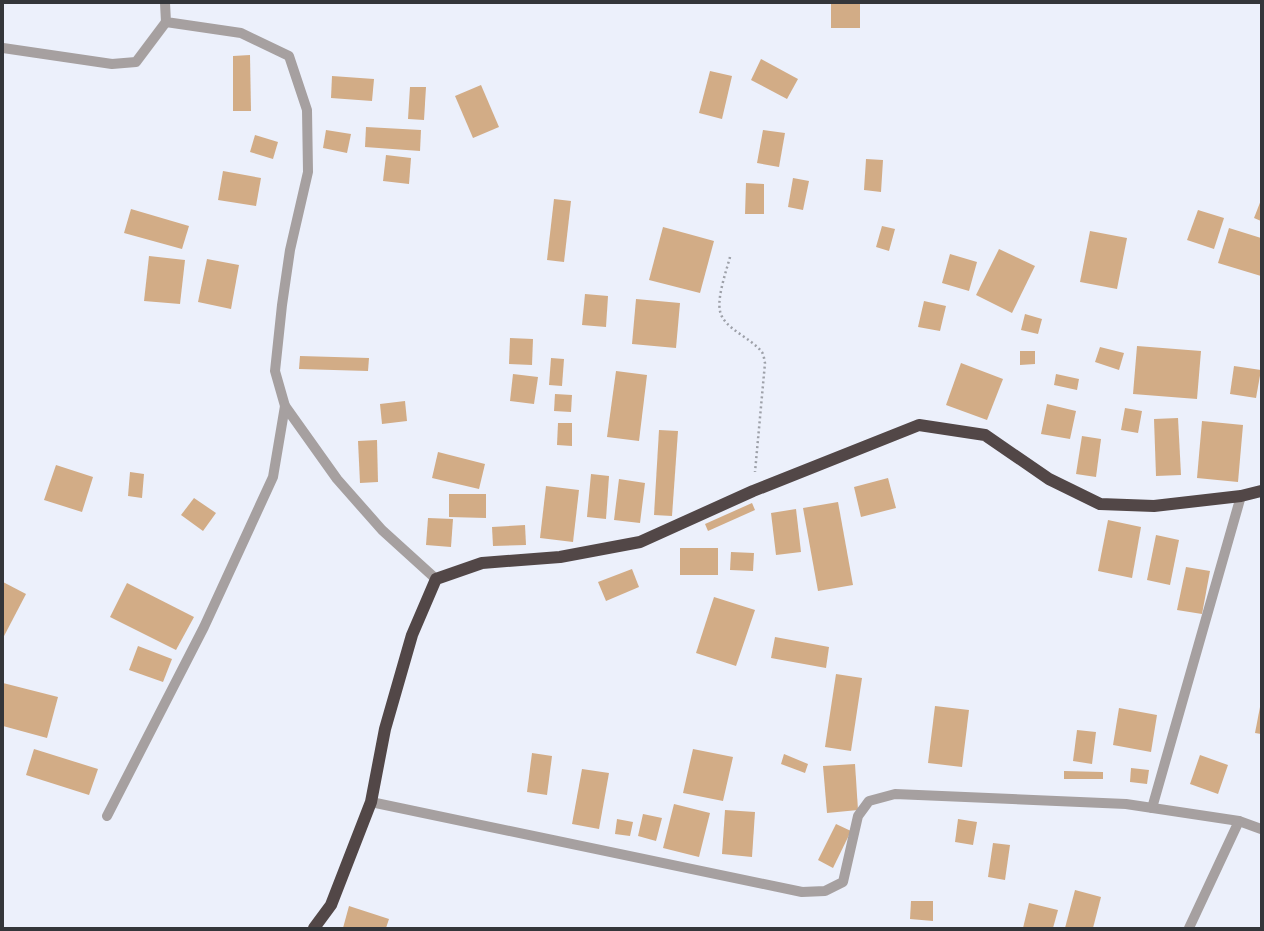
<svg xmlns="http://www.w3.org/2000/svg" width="1264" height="931" font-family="'PT Serif',serif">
<rect width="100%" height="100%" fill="#ecf0fb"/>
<!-- building -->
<g fill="#d2ac86">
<rect x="831" y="3" width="29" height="25"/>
<polygon points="250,55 251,111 233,111 233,56"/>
<polygon points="761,59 798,79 787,99 751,80"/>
<polygon points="710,71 732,76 722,119 699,113"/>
<polygon points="332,76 374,79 372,101 331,98"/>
<polygon points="481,85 499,127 473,138 455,96"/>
<polygon points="410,87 426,87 424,120 408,119"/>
<polygon points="366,127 421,130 420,151 365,147"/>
<polygon points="326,130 351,134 347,153 323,148"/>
<polygon points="763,130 785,133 779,167 757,163"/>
<polygon points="255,135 278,142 273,159 250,152"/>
<polygon points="386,155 411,158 409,184 383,181"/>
<polygon points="866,159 883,160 881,192 864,190"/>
<polygon points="223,171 261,178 256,206 218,200"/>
<polygon points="793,178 809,181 803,210 788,207"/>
<polygon points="746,183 764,184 764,214 745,214"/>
<polygon points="554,199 571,201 564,262 547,260"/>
<polygon points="1261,200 1261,221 1254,218"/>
<polygon points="131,209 189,226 182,249 124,233"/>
<polygon points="1198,210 1224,218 1214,249 1187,240"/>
<polygon points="882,226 895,229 889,251 876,247"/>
<polygon points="663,227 714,241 700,293 649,280"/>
<polygon points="1229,228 1261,238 1261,276 1218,263"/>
<polygon points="1090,231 1127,238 1117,289 1080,282"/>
<polygon points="999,249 1035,266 1012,313 976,295"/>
<polygon points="950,254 977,262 969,291 942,283"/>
<polygon points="149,256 185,260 180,304 144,301"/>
<polygon points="207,259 239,265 231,309 198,302"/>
<polygon points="585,294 608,296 606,327 582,325"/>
<polygon points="636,299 680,303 676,348 632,344"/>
<polygon points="924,301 946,306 940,331 918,327"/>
<polygon points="1025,314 1042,319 1038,334 1021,330"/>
<polygon points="510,338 533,339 532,365 509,364"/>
<polygon points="1137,346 1201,351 1197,399 1133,394"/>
<polygon points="1100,347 1124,353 1119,370 1095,362"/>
<polygon points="1020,351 1035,351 1035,364 1020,365"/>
<polygon points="300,356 369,358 368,371 299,369"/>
<polygon points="551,358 564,359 562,386 549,385"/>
<polygon points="961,363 1003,379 987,420 946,405"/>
<polygon points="1234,366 1261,370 1256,398 1230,394"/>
<polygon points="616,371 647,375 639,441 607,437"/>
<polygon points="513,374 538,377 534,404 510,401"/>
<polygon points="1056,374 1079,379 1077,390 1054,385"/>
<polygon points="555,394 572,395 571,412 554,411"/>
<polygon points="405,401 407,421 382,424 380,404"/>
<polygon points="1047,404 1076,411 1070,439 1041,434"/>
<polygon points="1125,408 1142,411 1138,433 1121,430"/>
<polygon points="1178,418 1181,475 1156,476 1154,419"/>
<polygon points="1202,421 1243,425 1238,482 1197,478"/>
<polygon points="558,423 572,423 572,446 557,445"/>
<polygon points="659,430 678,431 672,516 654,515"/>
<polygon points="1082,436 1101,439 1096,477 1076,474"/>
<polygon points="377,440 378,482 360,483 358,441"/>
<polygon points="438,452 485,464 479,489 432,478"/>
<polygon points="56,465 93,477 82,512 44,500"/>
<polygon points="130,472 144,474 142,498 128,496"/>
<polygon points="591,474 609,476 606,519 587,517"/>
<polygon points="888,478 896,508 861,517 854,487"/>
<polygon points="619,479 645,483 640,523 614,520"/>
<polygon points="546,486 579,490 573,542 540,538"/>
<polygon points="449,494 486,494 486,518 449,517"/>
<polygon points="194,498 216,513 203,531 181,515"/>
<polygon points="838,502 853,585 818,591 803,508"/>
<polygon points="752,503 755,510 708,531 705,524"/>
<polygon points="796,509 801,552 776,555 771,513"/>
<polygon points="428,518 453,519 451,547 426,545"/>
<polygon points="1108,520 1141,527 1132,578 1098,571"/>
<polygon points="525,525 526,545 493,546 492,527"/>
<polygon points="1156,535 1179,540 1170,585 1147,580"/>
<rect x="680" y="548" width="38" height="27"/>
<polygon points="731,552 754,553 753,571 730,570"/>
<polygon points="1186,567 1210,571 1202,614 1177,610"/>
<polygon points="632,569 639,587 606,601 598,582"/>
<polygon points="3,582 26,594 3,638"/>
<polygon points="127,583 194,617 176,650 110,617"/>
<polygon points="714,597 755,610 736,666 696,653"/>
<polygon points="775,637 829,647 826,668 771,658"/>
<polygon points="138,646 172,659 163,682 129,670"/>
<polygon points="836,674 862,678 851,751 825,747"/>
<polygon points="3,683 58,697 47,738 3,726"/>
<polygon points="935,706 969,710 962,767 928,763"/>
<polygon points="1260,707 1261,707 1261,734 1255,733"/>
<polygon points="1119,708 1157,715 1151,752 1113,745"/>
<polygon points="1077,730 1096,732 1092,764 1073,761"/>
<polygon points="34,749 98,769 89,795 26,775"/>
<polygon points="693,749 733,757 723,801 683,793"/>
<polygon points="532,753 552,756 547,795 527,792"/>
<polygon points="784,754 808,764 805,773 781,764"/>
<polygon points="1200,755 1228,765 1218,794 1190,784"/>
<polygon points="855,764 858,810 827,813 823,766"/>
<polygon points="1131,768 1149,770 1147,784 1130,782"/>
<polygon points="582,769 609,773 599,829 572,824"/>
<polygon points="1064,771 1103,772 1103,779 1064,779"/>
<polygon points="674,804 710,813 699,857 663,848"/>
<polygon points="725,810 755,812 752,857 722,854"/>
<polygon points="643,814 662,818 656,841 638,836"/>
<polygon points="617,819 633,822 630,836 615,834"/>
<polygon points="958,819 977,822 973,845 955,842"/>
<polygon points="836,824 851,831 833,868 818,860"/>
<polygon points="993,843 1010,845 1005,880 988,877"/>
<polygon points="1075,890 1101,897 1093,928 1065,928"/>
<polygon points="911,901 933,901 933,921 910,919"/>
<polygon points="1029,903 1058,910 1053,928 1023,928"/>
<polygon points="349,906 389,919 386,928 343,928"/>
</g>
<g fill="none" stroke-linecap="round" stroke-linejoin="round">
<!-- path -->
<path stroke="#9da0a8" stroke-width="2.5" stroke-dasharray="2 3" stroke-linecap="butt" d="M730,257c-4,15 -13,40 -10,54 3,17 31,27 41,40 3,3 3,8 4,12l-10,109"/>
<!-- minor -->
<g stroke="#a6a0a0" stroke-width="10">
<polyline points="165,3 166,22 241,33 289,56 307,110 308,172 290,250 282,305 275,371 285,406 337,479 382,530 436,579"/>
<polyline points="3,48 112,64 136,62 166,22"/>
<polyline points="371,802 802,892 825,891 843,882 858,816 869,801 895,794 1126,804 1239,821 1261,829"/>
<polyline points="1152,808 1241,496"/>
<polyline points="107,816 204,627 273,477 285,406"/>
<polyline points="1189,928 1239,821"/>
</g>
<!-- highway -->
<polyline stroke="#524747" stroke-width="12" points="314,928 331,905 371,802 385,729 412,635 436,579 482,563 560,557 640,542 753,491 919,425 985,435 1049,479 1100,504 1154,506 1241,496 1261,491"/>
</g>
<!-- border -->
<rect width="1264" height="931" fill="none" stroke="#34363a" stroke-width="8"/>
</svg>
